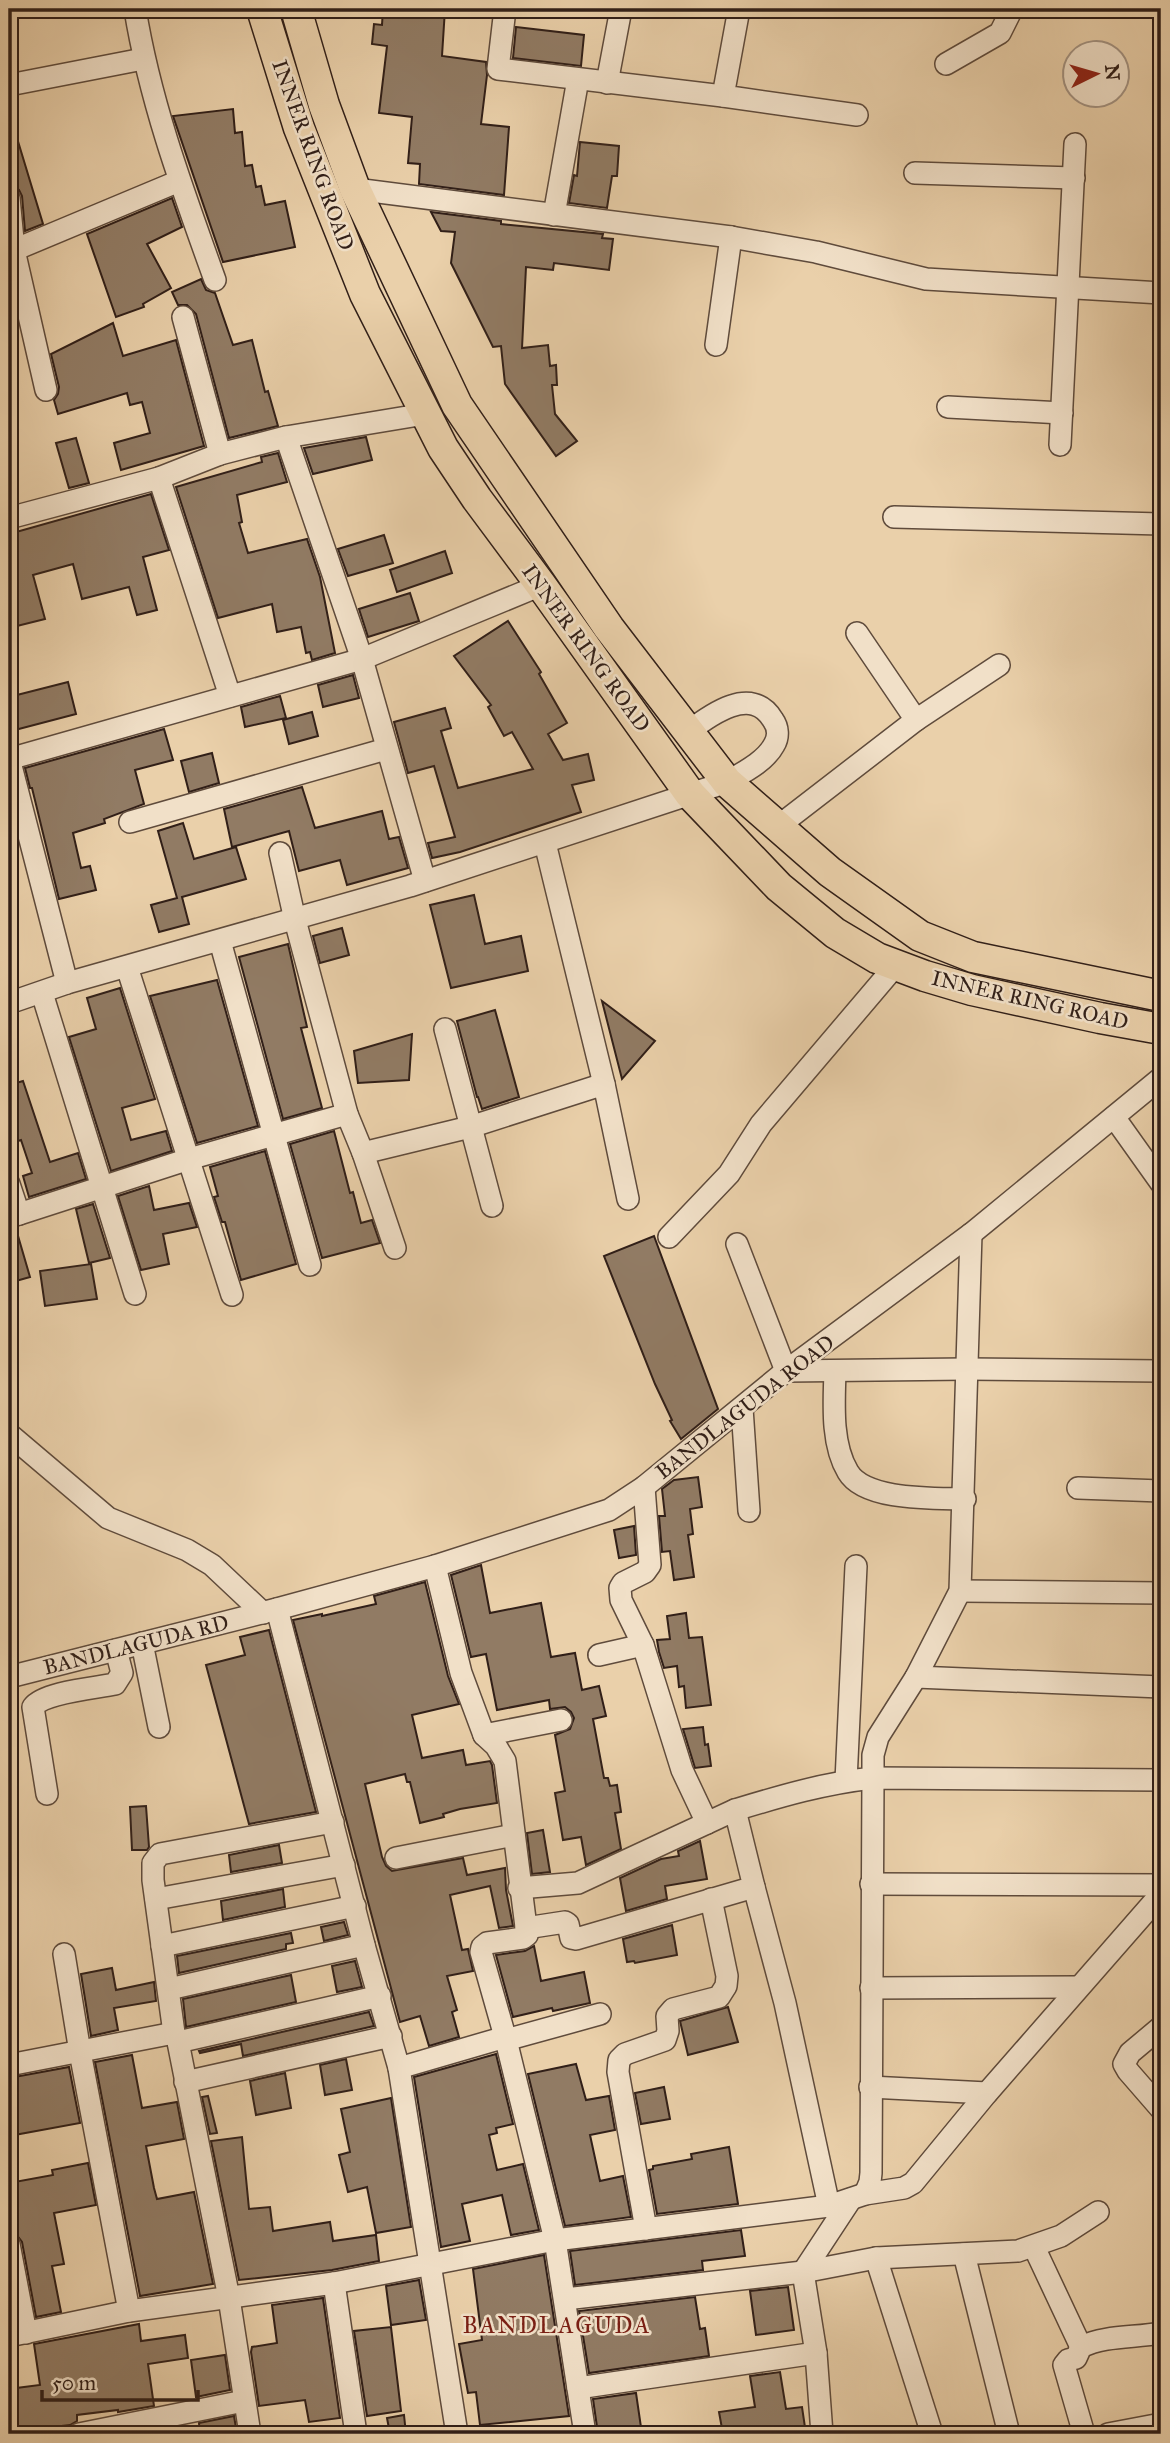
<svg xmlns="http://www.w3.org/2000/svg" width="1170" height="2443" font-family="'IM FELL Great Primer',serif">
<rect width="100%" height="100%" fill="#ead0aa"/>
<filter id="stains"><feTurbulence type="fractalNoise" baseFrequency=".00286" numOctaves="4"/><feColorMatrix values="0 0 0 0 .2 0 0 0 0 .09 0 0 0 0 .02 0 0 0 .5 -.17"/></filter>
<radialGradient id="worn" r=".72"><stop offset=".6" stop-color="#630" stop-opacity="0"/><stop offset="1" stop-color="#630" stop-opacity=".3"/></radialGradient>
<!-- building -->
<g fill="#917b64" stroke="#311f18" stroke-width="2">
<polygon points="383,9 445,9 442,56 486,62 487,75 481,124 509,127 504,195 419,184 420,164 408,163 412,117 379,113 387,46 372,44 374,24 382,25"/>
<polygon points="516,27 584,35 581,66 513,58"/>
<polygon points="233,109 235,133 242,132 245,166 252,165 256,187 261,186 265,205 285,201 295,247 223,262 173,116"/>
<polygon points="17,138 43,224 25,231 22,196 19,190 14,186 9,141"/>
<polygon points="580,142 619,146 617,176 612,176 607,208 569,203 574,175 577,176"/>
<polygon points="172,198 182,227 147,244 171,288 143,304 144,307 116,317 87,234"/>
<polygon points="431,212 501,221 501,224 603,234 602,238 613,239 609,270 554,263 553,270 526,267 522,348 548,345 550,366 556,365 557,385 552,385 555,414 577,441 556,456 505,384 501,346 493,347 451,263 455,232 441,231"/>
<polygon points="201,279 206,290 215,293 233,345 252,340 265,392 268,391 278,426 229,438 196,314 187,305 178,305 172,292"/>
<polygon points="113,323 123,356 176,340 204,446 121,470 114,443 150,433 142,402 130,405 127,393 58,414 54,400 58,394 59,387 51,354"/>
<polygon points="366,437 372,460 313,474 304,448"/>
<polygon points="76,438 89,483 69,488 56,443"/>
<polygon points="278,453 287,482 237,495 242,522 239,523 248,553 307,539 320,577 335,653 312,660 310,652 306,653 301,627 277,632 272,604 218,618 176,487 262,462 261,457"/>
<polygon points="151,494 169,550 143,557 157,610 137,615 129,587 82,599 73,564 33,575 45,619 9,628 9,534"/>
<polygon points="384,535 393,563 348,576 338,549"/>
<polygon points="445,551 452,573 397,592 390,570"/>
<polygon points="410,593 419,621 368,637 359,609"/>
<polygon points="508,621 541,672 539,674 567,723 548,734 563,760 588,754 594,780 572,785 581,812 460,852 432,858 428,843 455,837 434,766 408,773 394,722 445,708 451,728 441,731 458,788 533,769 512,732 504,736 488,707 491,705 454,656"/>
<polygon points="353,675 359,698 323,707 318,685"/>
<polygon points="68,682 76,714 15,730 9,697"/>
<polygon points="280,696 286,718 245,727 241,707"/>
<polygon points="312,712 318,736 289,744 283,720"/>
<polygon points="164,729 173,760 135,770 144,804 104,819 105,823 73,833 81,868 90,866 96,890 59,899 32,788 30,788 25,768"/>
<polygon points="212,753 219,783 189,792 181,761"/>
<polygon points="302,787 315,828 382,811 389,839 399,837 408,868 347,885 340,860 299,871 289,831 232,847 224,809"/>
<polygon points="183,823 194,859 236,847 246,879 182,897 189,924 159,932 151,905 177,898 158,831"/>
<polygon points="474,895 485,944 521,936 528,971 451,988 430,905"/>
<polygon points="342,928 349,955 320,963 313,936"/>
<polygon points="288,944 307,1027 301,1028 322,1108 283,1119 239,957"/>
<polygon points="217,980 258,1126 197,1143 150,996"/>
<polygon points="120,988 155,1099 122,1108 131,1140 166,1131 172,1151 111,1171 69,1037 96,1029 87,998"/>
<polygon points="602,1001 655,1041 622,1079"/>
<polygon points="495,1010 519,1097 482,1109 478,1097 477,1097 457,1021"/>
<polygon points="412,1034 409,1080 358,1083 354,1051"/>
<polygon points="23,1081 50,1162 78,1153 86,1179 29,1197 23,1176 32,1173 21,1140 15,1142 9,1123 9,1085"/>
<polygon points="334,1131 350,1193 353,1192 361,1223 372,1220 380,1243 322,1258 290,1144"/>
<polygon points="265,1151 296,1264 241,1280 225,1222 222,1222 214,1197 218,1196 210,1167"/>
<polygon points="149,1186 154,1210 189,1203 197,1227 163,1234 169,1264 141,1270 118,1196"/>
<polygon points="93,1204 110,1258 89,1263 76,1209"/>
<polygon points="16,1229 30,1277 9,1283 9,1230"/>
<polygon points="654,1236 718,1409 681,1439 670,1421 672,1420 655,1384 604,1256"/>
<polygon points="91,1264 97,1299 45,1306 40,1271"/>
<polygon points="698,1477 702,1507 690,1509 693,1534 688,1535 694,1577 674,1580 670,1551 662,1552 659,1516 665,1516 662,1489 674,1480"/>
<polygon points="634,1526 636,1555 619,1558 614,1530"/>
<polygon points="481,1565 490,1613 541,1603 551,1657 575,1653 582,1690 599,1686 606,1716 593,1719 604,1778 608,1778 610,1786 617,1785 621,1812 615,1813 621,1849 586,1865 581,1837 563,1840 555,1793 565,1791 555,1735 570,1729 574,1718 571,1712 565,1707 550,1709 549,1700 497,1710 486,1654 471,1657 451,1575"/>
<polygon points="425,1582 448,1676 459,1704 412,1715 422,1758 463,1750 466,1765 490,1761 492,1765 497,1803 460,1809 443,1814 444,1817 420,1823 410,1782 407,1782 405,1774 365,1784 382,1857 386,1866 392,1871 463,1858 467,1875 505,1868 506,1890 513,1926 499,1928 490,1886 450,1895 462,1950 468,1949 473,1971 447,1976 457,2010 452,2012 459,2037 429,2046 420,2016 400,2022 293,1620 322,1614 322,1616 376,1604 374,1596"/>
<polygon points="686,1613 689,1638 702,1637 711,1705 686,1708 684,1686 679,1687 677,1666 664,1668 659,1652 657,1640 670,1639 667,1616"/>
<polygon points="269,1630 316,1812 249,1824 206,1665 245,1655 240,1637"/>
<polygon points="703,1727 705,1745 708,1744 711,1766 695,1768 683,1729"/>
<polygon points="146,1806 149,1847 147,1850 132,1850 130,1807"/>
<polygon points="543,1830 550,1872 532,1874 527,1833"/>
<polygon points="700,1841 707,1879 665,1886 667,1899 626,1911 620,1878 661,1859 679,1856 678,1851"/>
<polygon points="279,1845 282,1863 231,1872 229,1855"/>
<polygon points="283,1889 285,1907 223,1920 221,1901"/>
<polygon points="344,1922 348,1935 324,1941 321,1927"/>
<polygon points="672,1925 677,1955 635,1963 634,1961 627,1962 623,1939"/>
<polygon points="291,1933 293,1943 286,1944 286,1949 179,1973 177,1956"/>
<polygon points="534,1946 541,1981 584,1972 590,2003 553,2011 552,2008 513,2017 496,1955 525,1951"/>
<polygon points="355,1961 362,1987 337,1992 332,1966"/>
<polygon points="112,1968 116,1990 154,1982 156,2001 114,2008 118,2030 91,2036 81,1974"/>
<polygon points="291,1975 296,2002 186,2027 183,1999"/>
<polygon points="728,2007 738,2042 688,2055 680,2021"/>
<polygon points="369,2012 374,2026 243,2056 241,2044 200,2053 199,2051"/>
<polygon points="496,2054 513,2124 496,2128 497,2133 489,2135 497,2170 523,2164 539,2230 511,2235 502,2195 462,2204 470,2241 441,2247 414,2077"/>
<polygon points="132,2055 142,2108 177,2102 184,2139 146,2146 154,2188 157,2199 194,2192 213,2284 140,2296 95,2062"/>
<polygon points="346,2059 352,2090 325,2095 320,2065"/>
<polygon points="576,2064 586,2100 609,2096 615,2130 590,2135 600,2181 623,2176 631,2217 565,2226 528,2074"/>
<polygon points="69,2067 80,2123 9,2136 9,2078"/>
<polygon points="285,2073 291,2108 256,2115 250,2081"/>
<polygon points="664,2087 670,2119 641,2124 635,2093"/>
<polygon points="208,2096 217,2133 210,2134 202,2097"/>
<polygon points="391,2098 411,2227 376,2233 367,2187 348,2192 339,2155 350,2152 341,2109"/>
<polygon points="242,2137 249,2209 270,2207 273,2231 330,2222 333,2241 376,2235 379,2261 332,2270 239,2280 211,2141"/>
<polygon points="729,2147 738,2204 657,2214 649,2170 653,2169 653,2166 692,2159 691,2154"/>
<polygon points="88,2163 96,2205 54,2213 64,2264 52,2266 61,2312 36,2317 22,2242 16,2234 9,2183 53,2175 52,2170"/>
<polygon points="741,2230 745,2256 702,2261 703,2270 575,2285 570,2251"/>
<polygon points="544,2255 569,2416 480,2425 476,2392 468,2393 459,2344 482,2340 473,2269"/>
<polygon points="419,2280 426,2320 391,2325 386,2286"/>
<polygon points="788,2287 794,2330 756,2335 750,2291"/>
<polygon points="695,2297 700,2329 705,2328 709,2356 589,2373 579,2311"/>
<polygon points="323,2298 340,2418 309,2422 305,2400 259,2406 251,2352 252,2347 277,2343 272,2305"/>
<polygon points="139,2324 141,2341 185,2335 188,2358 148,2364 154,2406 118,2412 118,2410 77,2415 77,2421 70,2425 9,2432 9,2389 40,2385 34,2344"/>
<polygon points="391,2327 401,2411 367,2416 354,2331"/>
<polygon points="225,2355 230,2390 196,2397 191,2360"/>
<polygon points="780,2372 786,2409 802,2407 806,2434 723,2434 719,2412 755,2407 750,2376"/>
<polygon points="636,2393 642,2434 598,2434 593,2399"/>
<polygon points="404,2415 406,2434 390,2434 387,2418"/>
<polygon points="234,2416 237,2434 200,2434 199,2423"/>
</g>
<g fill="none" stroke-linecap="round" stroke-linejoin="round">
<defs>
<g id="minor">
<path d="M135,9c15,93 48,182 80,271"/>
<polyline points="505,9 498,69 723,96"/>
<polyline points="739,9 723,96 857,115"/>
<polyline points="946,64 1000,33 1012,9"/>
<polyline points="607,83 621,9"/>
<polyline points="9,85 143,59"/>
<polyline points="915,173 1074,178"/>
<polyline points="355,189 731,237 816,252 926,279 1161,293"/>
<polyline points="9,198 14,250 46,390"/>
<polyline points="554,215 578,79"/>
<polyline points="14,250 179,181"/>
<polyline points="183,317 220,454"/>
<polyline points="716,345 731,237"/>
<polyline points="948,407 1062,413"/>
<polyline points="286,437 362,659 425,881"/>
<polyline points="1060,445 1075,144"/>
<polyline points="159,478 230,696"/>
<polyline points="894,517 1161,524"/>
<polyline points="9,518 159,478 220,454 286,437 425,414"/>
<polyline points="857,633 916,720"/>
<polyline points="9,758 67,983"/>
<polyline points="9,759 362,659 541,585"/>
<polyline points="130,822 386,749"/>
<polyline points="776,828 916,720 999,665"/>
<polyline points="545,843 604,1084 628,1199"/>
<polyline points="280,853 295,920 347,1114 363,1153 395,1248"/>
<polyline points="220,941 310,1265"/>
<polyline points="127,967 232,1295"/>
<polyline points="42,993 135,1294"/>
<path d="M9,1003l58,-20 343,-97 317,-104c15,-9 38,-20 47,-37 5,-8 4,-18 -1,-25 -21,-36 -63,-5 -85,12"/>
<polyline points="445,1029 492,1206"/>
<polyline points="1114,1117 1161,1183"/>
<polyline points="363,1153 470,1127 604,1084"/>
<polyline points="9,1184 19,1214 9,1217"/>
<polyline points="19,1214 189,1159 347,1114"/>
<polyline points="669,1237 729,1174 761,1124 896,965"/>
<polyline points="737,1244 786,1371 967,1369 1161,1371"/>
<path d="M835,1371c-1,32 -4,73 13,101 17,29 87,26 117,27"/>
<polyline points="742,1408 749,1511"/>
<polyline points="9,1434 108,1518 187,1550 212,1565 263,1613"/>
<polyline points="1078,1488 1161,1491"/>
<polyline points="435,1566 461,1673 484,1735"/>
<polyline points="960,1591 1161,1593"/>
<polyline points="277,1609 364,1945 399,2068 457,2434"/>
<polyline points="142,1643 159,1727"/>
<polyline points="599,1655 643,1645"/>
<polyline points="9,1677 277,1609 435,1566 609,1510 644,1487 786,1371 971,1234 1161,1078"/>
<polyline points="916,1677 1161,1687"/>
<polyline points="561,1720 484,1735 496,1746 505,1761 527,1935 523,1938 487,1943 482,1947 481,1952 506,2040 555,2240 585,2434"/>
<polyline points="846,1781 856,1566"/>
<path d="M47,1794l-14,-87c11,-15 63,-19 82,-23l7,-11 -6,-23"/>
<path d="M735,1810c46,-14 90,-27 138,-32v-23l5,-18 38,-60 44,-86 11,-357"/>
<polyline points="396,1858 514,1835"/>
<polyline points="871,1884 1161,1885"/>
<polyline points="754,1887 785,2003 829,2206"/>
<polyline points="519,1888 578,1883 707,1823"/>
<polyline points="156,1899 344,1865"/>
<polyline points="526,1928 565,1922 568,1924 571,1938 576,1939 754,1887 735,1810 707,1823 682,1770 643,1645 621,1600 620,1588 623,1583 645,1572 650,1565 644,1487"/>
<polyline points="162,1946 355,1906"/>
<polyline points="64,1954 80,2052 129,2311"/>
<polyline points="871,1988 1078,1987"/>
<polyline points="169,1989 364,1945"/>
<polyline points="1161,2027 1130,2053 1124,2064 1128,2071 1161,2109"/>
<polyline points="178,2042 380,1996"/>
<polyline points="9,2065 174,2033"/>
<polyline points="399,2068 502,2038 506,2040 600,2014"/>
<polyline points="185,2082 391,2036"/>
<polyline points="870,2087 987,2093"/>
<polyline points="865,2194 870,2182 871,2173 873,1778 1161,1780"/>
<polyline points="646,2229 618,2072 619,2060 625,2054 665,2040 668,2031 667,2016 673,2009 719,1997 726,1986 727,1976 711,1899"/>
<polyline points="9,2244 26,2333"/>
<polyline points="1034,2247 1081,2347"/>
<polyline points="964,2254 1009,2434"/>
<polyline points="876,2258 932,2434"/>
<polyline points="334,2283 356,2434"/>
<polyline points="565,2299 803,2272 876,2258 1018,2251 1061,2236 1098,2212"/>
<polyline points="9,2336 129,2311 334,2283 555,2240 829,2206 865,2194 904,2188 913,2183 987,2093 1161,1894"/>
<polyline points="578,2388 816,2353"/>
<polyline points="79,2434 244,2401"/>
<polyline points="250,2434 229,2298 178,2042 174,2033 153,1880 153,1863 160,1854 333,1822"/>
<polyline points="822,2434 816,2353 803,2272 851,2199"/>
<path d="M1084,2434l-20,-69 4,-5 8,-2 5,-11c25,-12 53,-9 80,-14"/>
<polyline points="1108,2434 1161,2424"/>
</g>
<g id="highway">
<polyline points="262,9 299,128 365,294 443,448 477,499 541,585 690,794 779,887 835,933 877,958 925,976 972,990 1100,1018 1161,1029"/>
<polyline points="296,9 324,105 355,189 457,405 609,628 727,782 830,872 920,936 973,957 1161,996"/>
</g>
</defs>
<!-- minor casing -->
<use href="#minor" stroke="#5f4b3c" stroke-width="24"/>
<!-- highway casing -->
<use href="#highway" stroke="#311f18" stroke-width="33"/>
<!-- minor -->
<use href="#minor" stroke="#f1e0c8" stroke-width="21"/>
<!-- highway -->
<use href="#highway" stroke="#ead0aa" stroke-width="30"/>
</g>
<g text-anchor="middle" stroke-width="5" stroke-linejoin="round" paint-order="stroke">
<!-- street labels -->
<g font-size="21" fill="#311f18" stroke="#f1e0c8">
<text transform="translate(313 155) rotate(70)" y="7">INNER RING ROAD</text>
<text transform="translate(586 648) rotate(54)" y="7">INNER RING ROAD</text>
<text transform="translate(1030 1000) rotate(13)" y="7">INNER RING ROAD</text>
<text transform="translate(745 1407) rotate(-38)" y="7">BANDLAGUDA ROAD</text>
<text transform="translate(136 1645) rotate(-14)" y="7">BANDLAGUDA RD</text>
</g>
<!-- neighbourhood labels -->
<g font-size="23" letter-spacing="2" fill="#7a1f14" stroke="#f1e0c8">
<text x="557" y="2333">BANDLAGUDA</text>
</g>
</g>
<!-- margin -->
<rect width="1170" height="2443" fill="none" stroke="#ead0aa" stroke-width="35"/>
<rect x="10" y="10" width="1149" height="2422" fill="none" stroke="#311f18" stroke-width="3.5"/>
<rect x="18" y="18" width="1135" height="2408" fill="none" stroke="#311f18" stroke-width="2"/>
<!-- north arrow -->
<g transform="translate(1096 74) rotate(85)"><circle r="33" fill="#f1e0c8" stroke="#a49382" stroke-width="2"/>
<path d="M0-5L12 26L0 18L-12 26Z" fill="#8f2418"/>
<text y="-10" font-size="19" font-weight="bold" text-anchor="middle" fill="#311f18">N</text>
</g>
<!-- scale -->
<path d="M42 2390v10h156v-10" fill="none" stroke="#311f18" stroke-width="3.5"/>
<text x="52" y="2390" font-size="21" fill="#311f18" stroke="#f1e0c8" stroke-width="5" paint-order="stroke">50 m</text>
<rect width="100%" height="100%" filter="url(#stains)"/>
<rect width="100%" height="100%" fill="url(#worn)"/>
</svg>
